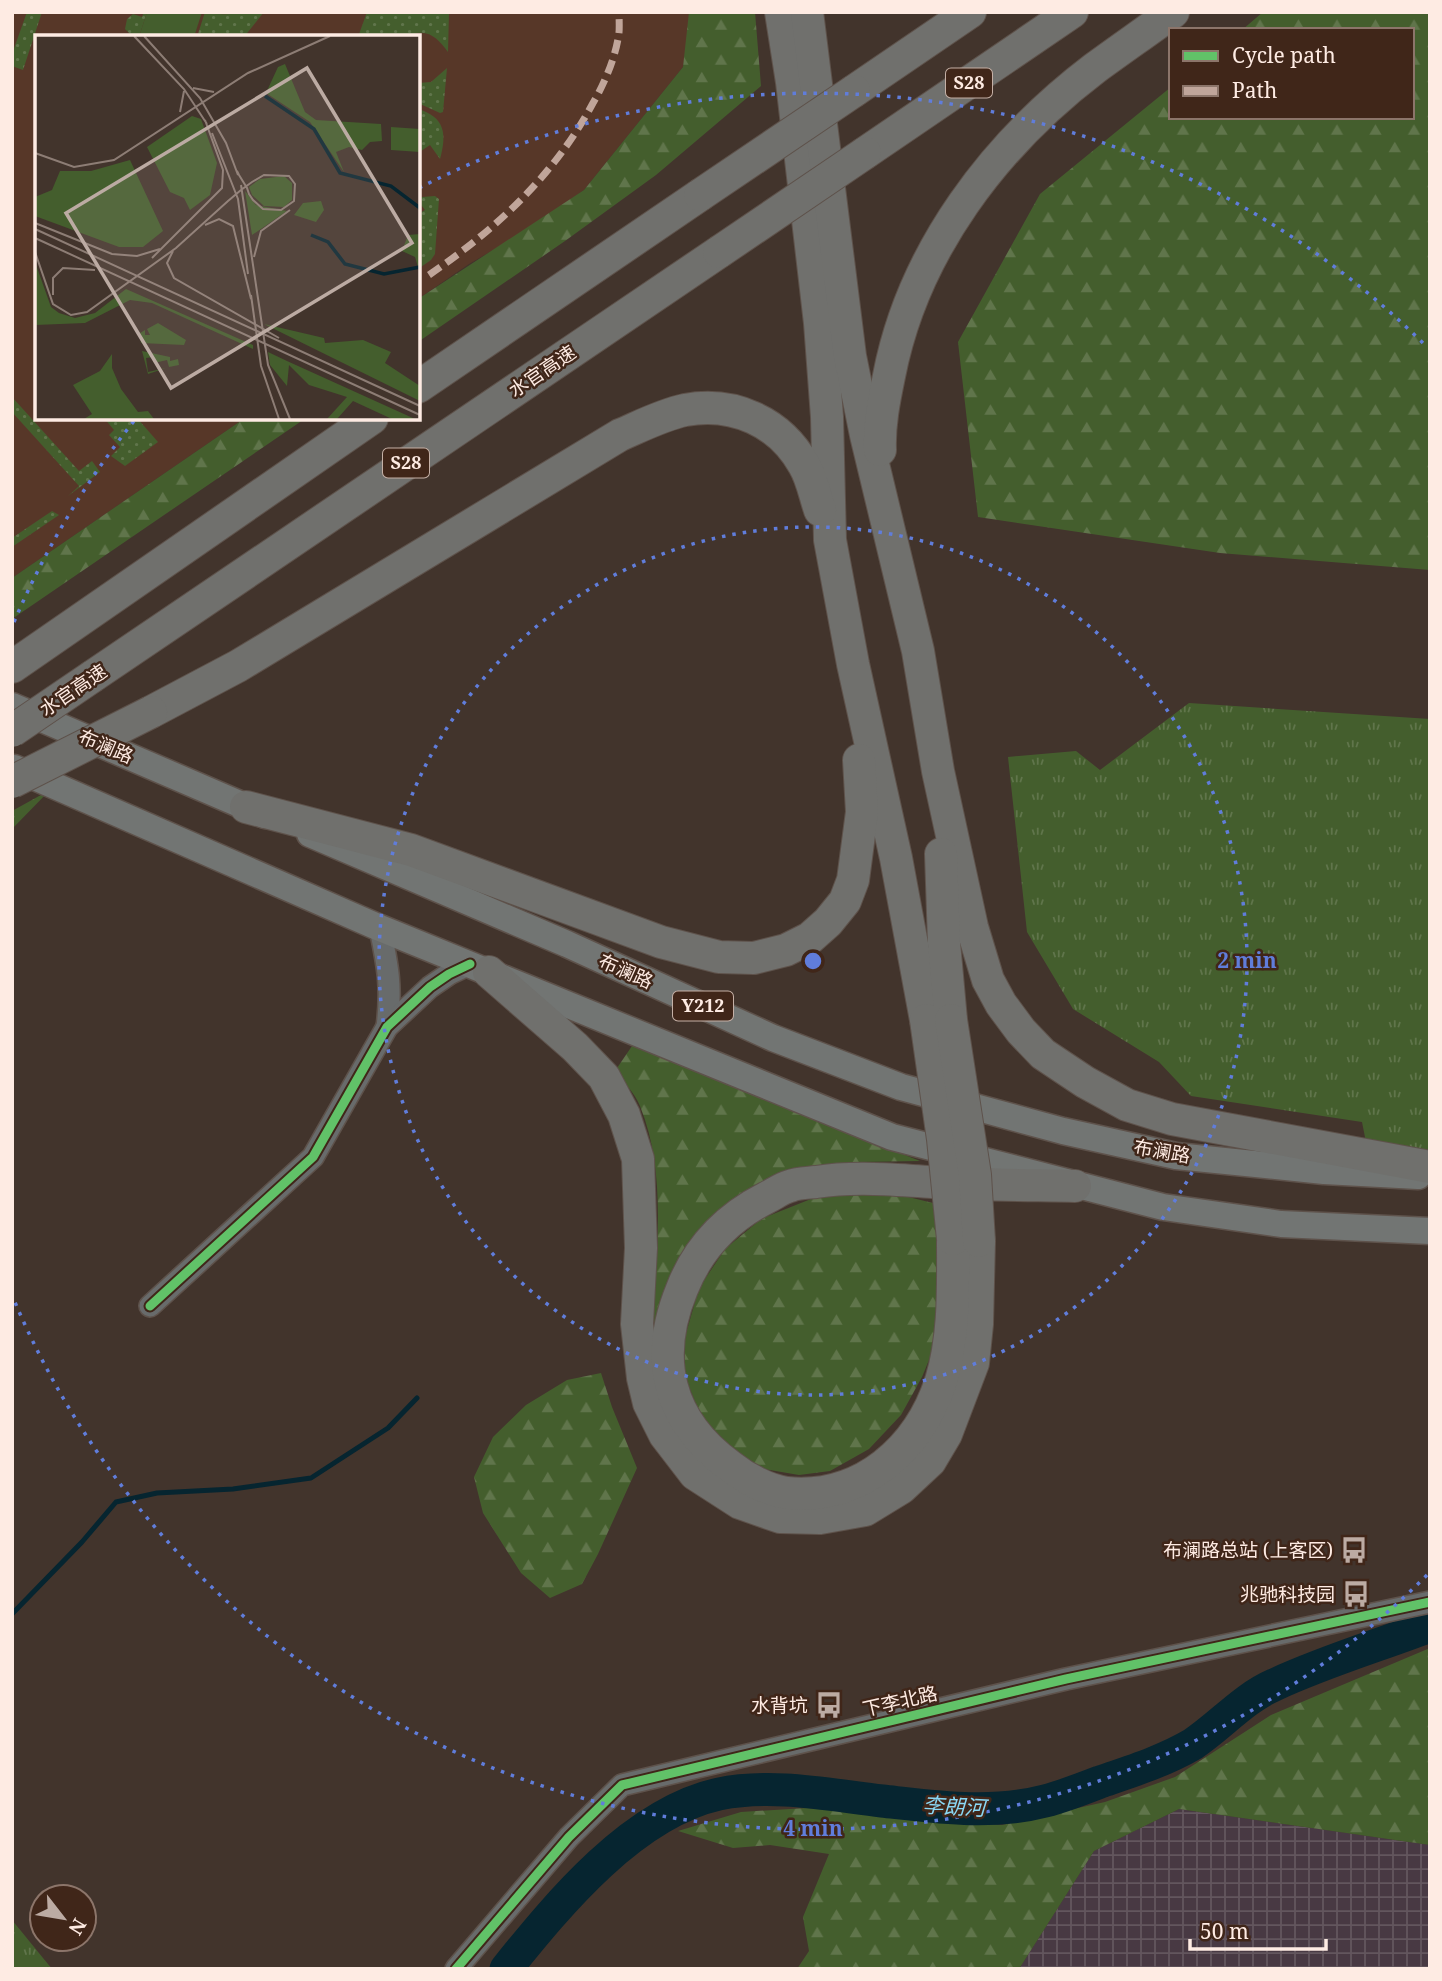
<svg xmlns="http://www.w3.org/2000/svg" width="1442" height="1981" font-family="'Noto Serif','Noto Sans SC',serif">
<defs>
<pattern id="industrial-grid" width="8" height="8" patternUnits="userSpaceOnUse" patternTransform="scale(1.75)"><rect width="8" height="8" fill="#483943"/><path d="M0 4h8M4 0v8" fill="none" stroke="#63565e"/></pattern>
<pattern id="grass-tufts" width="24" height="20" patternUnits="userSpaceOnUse" patternTransform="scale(1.75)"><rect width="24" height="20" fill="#445e2d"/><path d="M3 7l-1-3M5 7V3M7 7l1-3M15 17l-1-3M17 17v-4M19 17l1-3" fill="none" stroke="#60754b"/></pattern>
<pattern id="forest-firs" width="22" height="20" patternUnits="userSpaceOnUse" patternTransform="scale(1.75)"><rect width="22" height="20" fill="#445e2d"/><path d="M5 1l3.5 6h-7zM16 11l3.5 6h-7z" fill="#60754b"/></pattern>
<pattern id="garden-dots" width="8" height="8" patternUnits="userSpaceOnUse" patternTransform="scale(1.75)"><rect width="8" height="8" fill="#445e2d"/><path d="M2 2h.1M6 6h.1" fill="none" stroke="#60754b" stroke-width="1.8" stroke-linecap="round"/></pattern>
</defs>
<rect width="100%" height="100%" fill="#42342c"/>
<!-- built -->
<polygon fill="#573728" points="12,12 692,12 683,67 584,190 528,230 469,264 418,299 418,37 37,37 37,418 245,418 12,578"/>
<!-- industrial -->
<polygon fill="url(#industrial-grid)" points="1179,1809 1430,1845 1430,1969 1019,1969 1094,1851"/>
<!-- grass -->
<g fill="url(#grass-tufts)">
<polygon points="1189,703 1430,719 1430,1150 1366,1142 1362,1122 1191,1096 1159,1062 1073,1009 1027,932 1008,757 1076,751 1100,770"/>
<polygon points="12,1920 52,1969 12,1969"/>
</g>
<!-- forest -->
<g fill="url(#forest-firs)">
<polygon points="689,12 755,12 761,86 656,175 565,241 418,342 418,299 584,190 683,67"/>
<polygon points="1263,12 1430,12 1430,570 1220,553 978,517 958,342 1040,194 1171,87 1171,117 1412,117 1412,30 1242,30"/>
<polygon points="245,418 306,418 12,619 12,578"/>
<polygon points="50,790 12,829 12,811"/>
<path d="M632,1046l288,115 -62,1 -58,14 -48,20 -101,150c3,-78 19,-166 -11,-240 -5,-13 -17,-24 -25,-35z"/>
<polygon points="871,1188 933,1203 940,1243 936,1343 922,1377 901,1415 869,1449 830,1471 799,1475 764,1469 726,1451 700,1414 684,1374 685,1337 699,1288 725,1249 761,1219 821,1195"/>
<polygon points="601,1373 612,1407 637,1468 598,1554 582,1584 550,1598 521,1573 483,1513 474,1477 493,1437 526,1405 567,1380"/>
<polygon points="1430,1648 1430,1845 1179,1809 1094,1851 1019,1969 797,1969 809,1951 803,1917 829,1854 770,1845 733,1848 678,1831 741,1812 807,1808 1002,1825 1105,1802 1175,1777 1271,1715"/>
</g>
<!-- garden -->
<g fill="url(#garden-dots)">
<polygon points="27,12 42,12 23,70 12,66 12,54"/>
<polygon points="144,12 147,12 139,37 133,37 125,29 127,19 133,14 142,17"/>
<path d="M205,12c17,5 40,0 59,0l-20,25h-47z"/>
<path d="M367,12h82l-1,40c-10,-14 -22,-26 -41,-15h-49z"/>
<polygon points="447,68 443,112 440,113 418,103 418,83 431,82"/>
<path d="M418,109c27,8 29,25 22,50l-10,-14 -12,8z"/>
<polygon points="435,196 439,199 435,254 431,260 418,269 418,214 425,210 418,201 422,197"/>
<polygon points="12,397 79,471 92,461 100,472 68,496 79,486 12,412"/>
<polygon points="104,418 137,418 158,442 125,466 111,456 120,447 109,435 114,430"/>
<polygon points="52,511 59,515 12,547 12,538"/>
</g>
<!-- pitch -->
<polygon fill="#445e2d" points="147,12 202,12 194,37 139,37"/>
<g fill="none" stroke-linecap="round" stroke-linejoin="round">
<!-- stream -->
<polyline stroke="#062530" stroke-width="5" points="12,1614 82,1542 116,1502 157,1493 233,1489 311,1478 388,1428 417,1398"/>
<!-- river -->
<path stroke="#062530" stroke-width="33" d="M506,1969c53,-66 127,-156 213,-175 53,-11 111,1 163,7 55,6 109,14 163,0 19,-5 37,-12 55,-19 32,-11 64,-21 93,-38 27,-18 51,-46 81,-59 49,-23 103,-39 153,-58"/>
<defs>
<g id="minor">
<path d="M380,928c8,39 12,59 7,99"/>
<polyline points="150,1306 313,1157 387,1027 430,987 449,974 470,964"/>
<polyline points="456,1969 569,1837 622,1785 1066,1679 1430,1602"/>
</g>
<g id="major">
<polyline points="12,706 265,815"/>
<polyline points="14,768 380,928 892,1137 1163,1207 1281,1224 1430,1231"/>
<polyline points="310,834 567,944 773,1038 901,1087 1063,1131 1176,1156 1324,1171 1418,1176"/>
</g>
<g id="highway">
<polyline points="781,12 792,82 820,323 827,417 830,540 853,664 896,858 926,1020"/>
<polyline points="807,12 850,356 866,435 918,651 938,771 972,927 988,980 1001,1004 1021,1031 1043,1054 1085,1082 1127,1105 1172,1119 1430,1167"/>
<polyline points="854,91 970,12"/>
<polyline points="865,153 1072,12"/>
<polyline points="418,387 700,195"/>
<path d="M880,450c-1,-25 4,-50 9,-74 24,-125 106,-232 206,-308 26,-19 52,-37 78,-56"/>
<polyline points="12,667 372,418"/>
<polyline points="93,676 719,252"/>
<path d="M151,712l87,-46 382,-231c21,-9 42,-20 65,-25 49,-9 95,12 119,55 8,13 11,31 16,45"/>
<polyline points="246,807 411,850 661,942 719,957 754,958 786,950 810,938 828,922 845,901 853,880 862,812 859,760"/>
<polyline points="941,854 944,943 951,1020"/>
<polyline points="489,972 575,1047 604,1077 624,1115 638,1159 641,1248 637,1324 643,1378 649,1403 665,1435 695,1474 740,1503 780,1517 820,1518 865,1510 901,1488 930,1461 946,1434 973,1363 977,1324 979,1241"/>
<path d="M953,1239c0,48 2,95 -12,142 -22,68 -79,119 -154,112 -20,-3 -42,-15 -57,-27 -62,-45 -77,-107 -48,-177 16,-41 45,-71 84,-91 8,-4 16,-10 24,-12 7,-3 17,-3 26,-4 39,-6 77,-2 116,0 48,3 96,3 143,4"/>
</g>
</defs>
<!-- minor casing -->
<use href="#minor" stroke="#5e524b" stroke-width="24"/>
<!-- major casing -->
<use href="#major" stroke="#5e524b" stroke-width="29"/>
<!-- highway casing -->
<use href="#highway" stroke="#5e524b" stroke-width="34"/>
<!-- minor -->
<use href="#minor" stroke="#686b6b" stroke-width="21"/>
<!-- major -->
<use href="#major" stroke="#727573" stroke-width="26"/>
<!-- highway -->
<use href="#highway" stroke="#70706d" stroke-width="32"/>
<defs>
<g id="highway-bridge">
<polyline points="700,195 854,91"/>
<polyline points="719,252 865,153"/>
<polyline points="12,731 93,676"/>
<polyline points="12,782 151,712"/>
<polyline points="926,1020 943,1139 953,1239"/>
<polyline points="951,1020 975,1175 979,1241"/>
</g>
</defs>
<!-- highway-bridge casing -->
<use href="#highway-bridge" stroke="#5e524b" stroke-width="34" stroke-linecap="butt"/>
<!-- highway-bridge -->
<use href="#highway-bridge" stroke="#70706d" stroke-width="32"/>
<!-- quiet -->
<path stroke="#c0a59a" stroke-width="7" stroke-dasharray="14 7" stroke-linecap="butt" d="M429,275c67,-46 125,-99 164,-172 11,-19 21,-42 25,-64 2,-8 1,-18 1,-27"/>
<defs>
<g id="cycleway">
<polyline points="150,1306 313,1157 387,1027 430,987 449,974 470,964"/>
<polyline points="456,1969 569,1837 622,1785 1066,1679 1430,1602"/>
</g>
</defs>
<!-- cycleway casing -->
<use href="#cycleway" stroke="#402619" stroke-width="13"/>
<!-- cycleway -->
<use href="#cycleway" stroke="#61c268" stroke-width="9"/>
</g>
<!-- distance rings -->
<g fill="none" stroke="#607ddb" stroke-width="3.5" stroke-dasharray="3.5 7">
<circle cx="813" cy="961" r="434"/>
<path d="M1427 1575A868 868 0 0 1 14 1300M14 622A868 868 0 0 1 134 421M419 188A868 868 0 0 1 1427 347"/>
</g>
<!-- icons -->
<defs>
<symbol id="bus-bare" viewBox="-9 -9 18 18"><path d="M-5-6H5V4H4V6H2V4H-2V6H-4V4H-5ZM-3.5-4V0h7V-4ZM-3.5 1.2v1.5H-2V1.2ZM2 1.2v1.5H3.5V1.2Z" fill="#bcaba3" stroke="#402619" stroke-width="2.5" paint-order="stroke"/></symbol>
</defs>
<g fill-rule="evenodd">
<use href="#bus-bare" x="1335" y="1531" width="38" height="38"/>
<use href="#bus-bare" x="1337" y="1575" width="38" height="38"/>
<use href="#bus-bare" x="810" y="1686" width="38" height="38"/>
</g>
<g text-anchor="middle" stroke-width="5" stroke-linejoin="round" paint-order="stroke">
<!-- shield labels -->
<g fill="#402619" stroke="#c5b0a6" stroke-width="2">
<rect x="946" y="68.5" width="46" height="29" rx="5"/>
<rect x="383" y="448.5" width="46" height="29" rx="5"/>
<rect x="673" y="991.5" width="60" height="29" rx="5"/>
</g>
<g font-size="18" font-weight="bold" fill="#feebe3">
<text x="969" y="89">S28</text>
<text x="406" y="469">S28</text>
<text x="703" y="1012">Y212</text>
</g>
<!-- street labels -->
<g font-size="19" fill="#feebe3" stroke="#402619">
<text transform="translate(542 371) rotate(-34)" y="7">水官高速</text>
<text transform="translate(73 690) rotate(-34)" y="7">水官高速</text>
<text transform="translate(106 746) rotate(23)" y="7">布澜路</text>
<text transform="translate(626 971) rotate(24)" y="7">布澜路</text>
<text transform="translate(1162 1151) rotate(10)" y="7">布澜路</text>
<text transform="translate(900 1701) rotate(-13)" y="7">下李北路</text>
</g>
<!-- poi labels -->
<g font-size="19" fill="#feebe3" stroke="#402619" text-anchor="end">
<text x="1333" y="1557">布澜路总站 (上客区)</text>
<text x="1335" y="1601">兆驰科技园</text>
<text x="808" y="1712">水背坑</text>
</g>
<!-- water labels -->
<g font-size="21" font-style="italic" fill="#8ad8f5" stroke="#402619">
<text transform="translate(954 1807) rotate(3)" y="7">李朗河</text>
</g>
</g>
<!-- overview -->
<g transform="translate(35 35)">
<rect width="385" height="385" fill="#42342c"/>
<path d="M157,81l9,3 16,44 -7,32 -20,15 -6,-12 -14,-6 -23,-45zM385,199v33h-2l-3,-10 -13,-6 6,-16z" fill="#445e2d"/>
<path d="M250,29l20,48 11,8 65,4 1,17 -12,1 -8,8 -13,-3 -13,5 8,20 -34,-50 -44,-29 12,-26zM356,92l29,2v23l-29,-2zM95,125l33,71 -20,16h-24l-84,-31v-19l17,-7 8,-19h31zM249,141l8,7v17l-8,7 -20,-1 -12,-11 -3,-8 11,-8zM210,156l11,14 31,6 -35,24zM286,166l3,9 -8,12 -22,-7 9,-12zM0,227l16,45 8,6 16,5 20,-5 31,-24 127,56v4l-101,-46 -22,-3 -45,23 -50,2zM229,289l60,14 1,5 38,-3 28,12 -6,11 35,23v15zM233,317l19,9 128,58h-23l-39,-18 -16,18h-10l20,-22 -38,-12 -20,-20 -2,21 -17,-21zM77,319v14l9,21 17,23 10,-1 6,8h-70l8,-5 -19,-29 27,-14z" fill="#445e2d"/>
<path d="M123,288l28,17 -2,5 -43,-2 -1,-10 5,-3v5h5l-3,-6zM107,316l28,6v4l8,-2 1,6 -10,2 -2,-7 -13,3 -1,-6 -7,1 2,14 18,-4 -18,6z" fill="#445e2d"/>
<path fill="none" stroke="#062530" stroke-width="3.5" d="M230,61l49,33 26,44 51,13 29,22M276,200l17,7 17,22 39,10 36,-7"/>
<path fill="none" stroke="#8d7d75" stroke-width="2" d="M99,1l50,53 23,35M109,1l56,62 26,45 12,32M158,53l21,4M145,77l4,-21M177,98l26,66 10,75M0,118l39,14 40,-7 134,-87 82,-37M206,150l27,180 22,54M0,188l77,31 25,2 23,-7M170,190l14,-6 14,7 18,73M0,194l385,177M0,203l385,177M138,216l-6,12 7,15 105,60M0,217l18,52 18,11 16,-3 89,-64 52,-47 13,-11 11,-8 12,-7 25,1 6,8 -1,17 -13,9 -18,-1 -10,-9 -4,-6 -2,-6 -8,-13 -2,-4M219,222l7,-26 29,-21M117,223l70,-70 1,-18 -18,-50M18,260v-17l10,-10 32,2M216,260l10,71 18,53"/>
<path fill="#bcaba3" fill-opacity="0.15" stroke="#bcaba3" stroke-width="3.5" d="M272,33l105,175 -241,145 -105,-175z"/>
<rect width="385" height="385" fill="none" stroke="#feebe3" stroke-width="3.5"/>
</g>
<circle cx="813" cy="961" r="10" fill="#607ddb" stroke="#402619" stroke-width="3.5"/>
<g font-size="21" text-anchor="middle" font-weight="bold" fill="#607ddb" stroke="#402619" stroke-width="5" stroke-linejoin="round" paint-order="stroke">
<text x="1247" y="968">2 min</text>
<text x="813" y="1836">4 min</text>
</g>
<!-- border -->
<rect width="1442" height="1981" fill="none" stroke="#feebe3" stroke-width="28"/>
<!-- legend -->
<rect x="1169" y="28" width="245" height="91" fill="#402619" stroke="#8c756a" stroke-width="2"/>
<rect x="1183" y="51" width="35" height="10" fill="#61c268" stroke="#8c756a" stroke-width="2"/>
<text x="1232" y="63" font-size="21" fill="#feebe3">Cycle path</text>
<rect x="1183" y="86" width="35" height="10" fill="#c0a59a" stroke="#8c756a" stroke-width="2"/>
<text x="1232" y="98" font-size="21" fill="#feebe3">Path</text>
<!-- north arrow -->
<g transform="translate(63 1918) rotate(121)"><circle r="33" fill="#402619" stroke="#8c756a" stroke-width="2"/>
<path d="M0-5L12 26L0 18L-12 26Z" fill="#bcaba3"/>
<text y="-10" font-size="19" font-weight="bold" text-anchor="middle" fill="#feebe3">N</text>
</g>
<!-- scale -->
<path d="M1190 1939v10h136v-10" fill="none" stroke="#feebe3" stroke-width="3.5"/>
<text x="1200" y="1939" font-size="21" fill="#feebe3" stroke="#402619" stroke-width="5" paint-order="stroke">50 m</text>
</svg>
